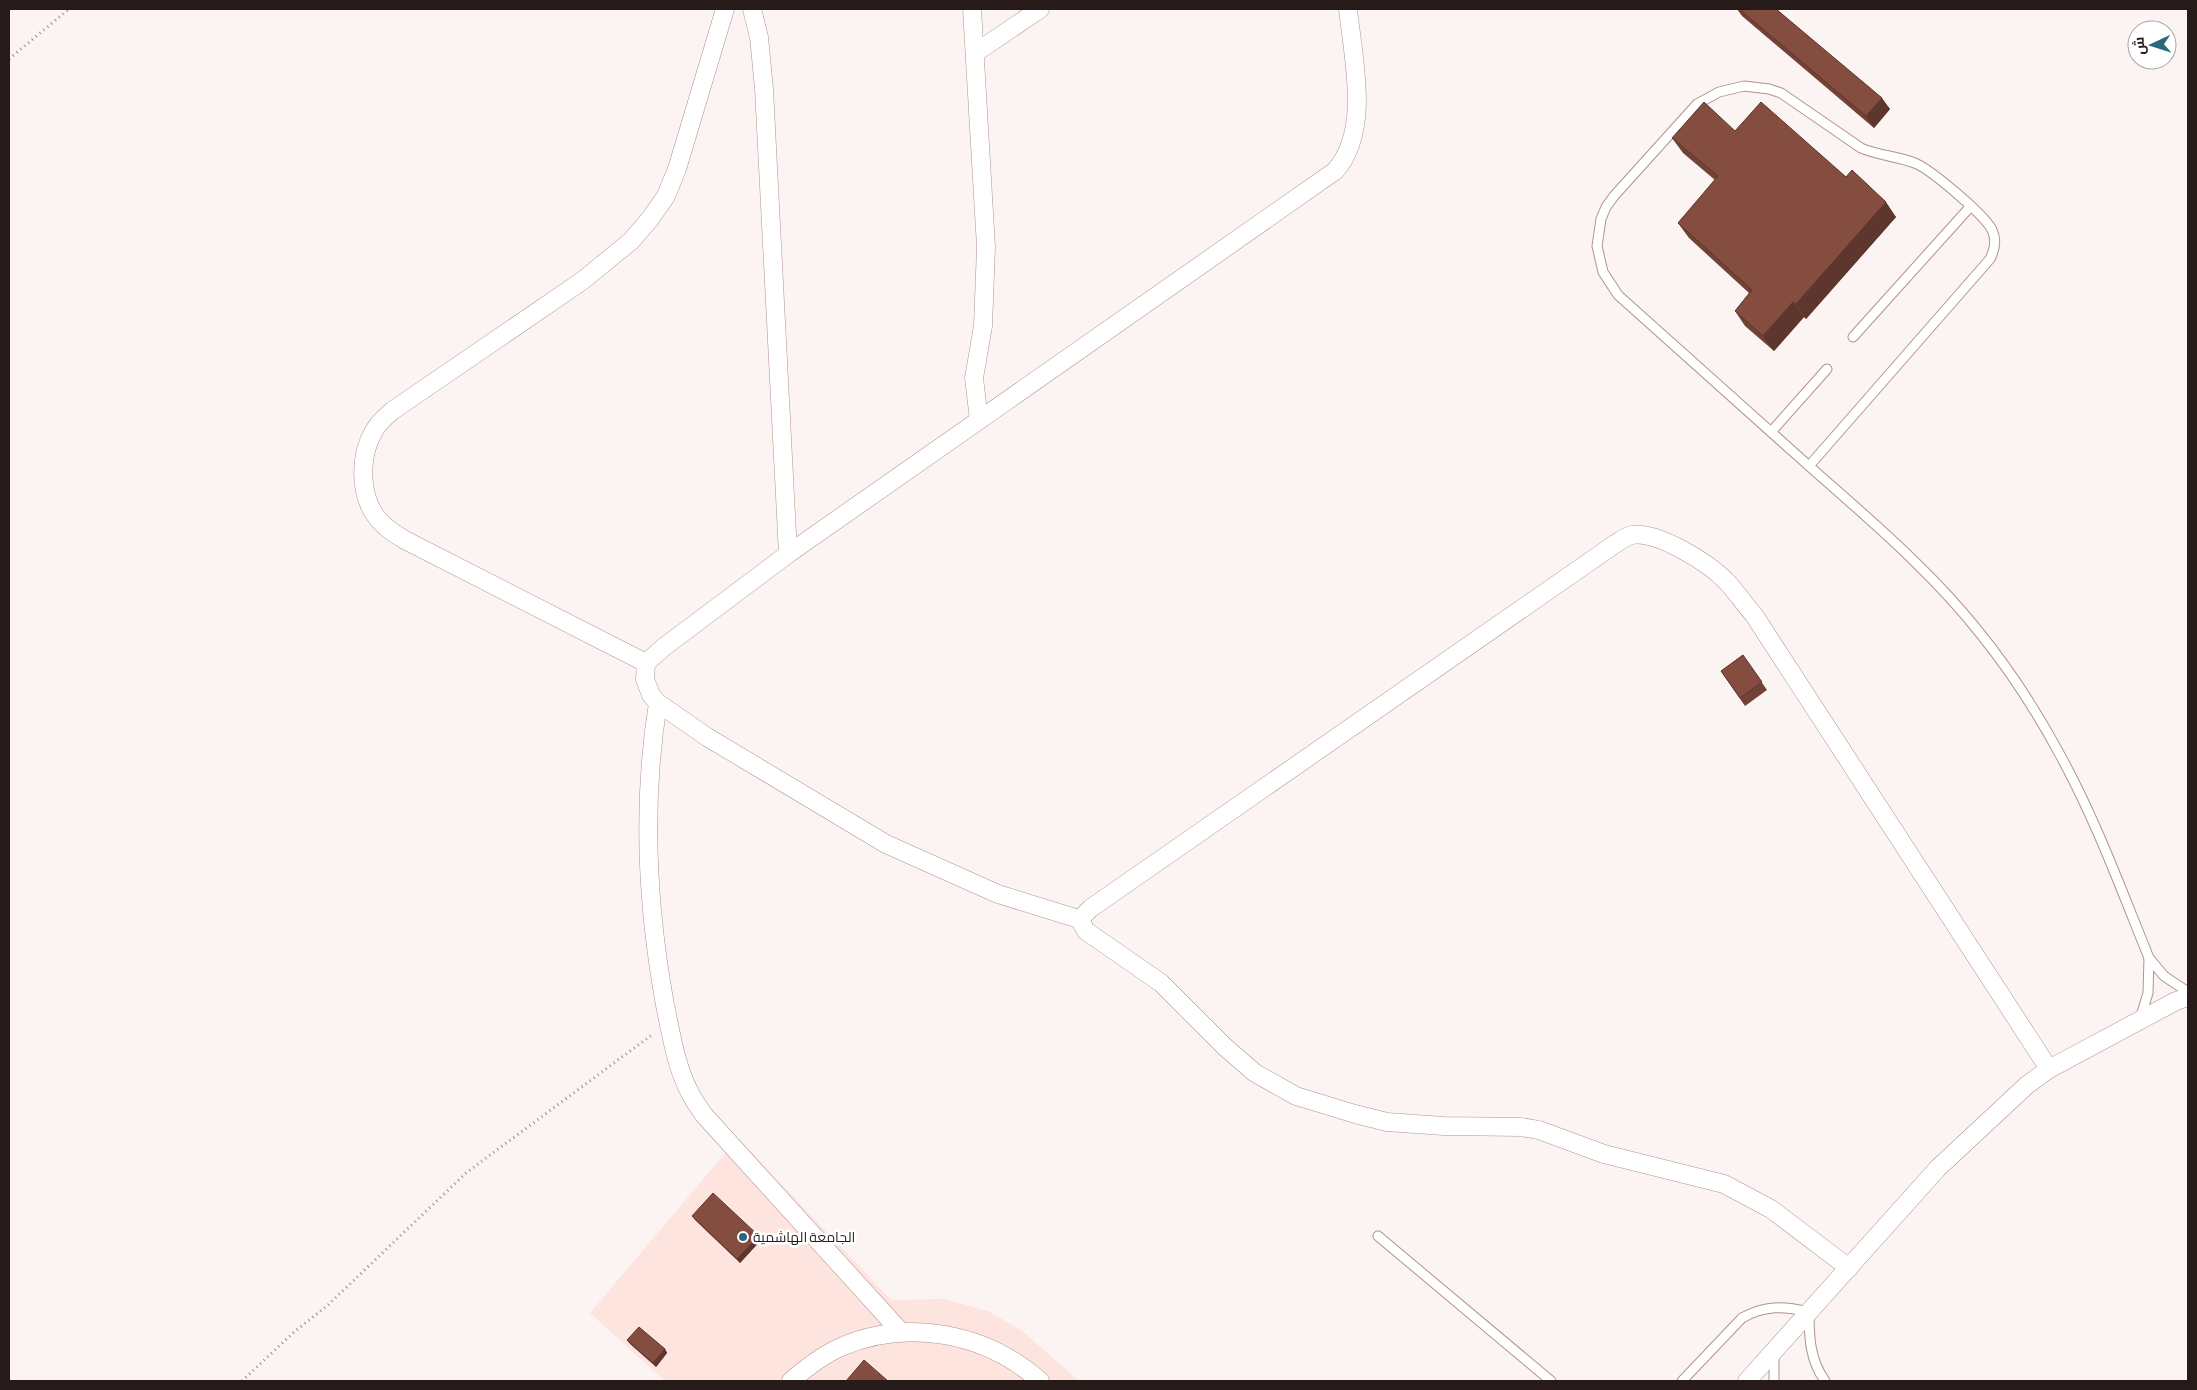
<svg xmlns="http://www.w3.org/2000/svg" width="2197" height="1390" font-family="'Asap Condensed',Cairo,sans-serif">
<rect width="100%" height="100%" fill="#fbf4f3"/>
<!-- built -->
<polygon fill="#fde4de" points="738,1138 891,1300 945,1299 990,1312 1021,1330 1079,1381 665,1381 590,1313"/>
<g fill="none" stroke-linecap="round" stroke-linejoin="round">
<defs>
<g id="lane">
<path d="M1744,86l25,3 12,4 80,55c18,8 38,8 56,16 15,7 68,51 75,66 5,10 3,19 -2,29l-181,207 -191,-171 -15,-23 -6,-26 4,-27 5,-12 8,-11 83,-92 22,-12z"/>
<polyline points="1853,337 1970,207"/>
<polyline points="1771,432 1827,369"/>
<path d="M1809,466c36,32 73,63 107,97 57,55 106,121 143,190 36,65 62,136 90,205l15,18 24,16"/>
<polyline points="2140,1019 2148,993 2149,958"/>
<polyline points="1378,1236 1551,1381"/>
<path d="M1682,1381l60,-63c23,-13 42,-12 67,-6 0,26 1,48 16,69"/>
<polyline points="1774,1381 1774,1352"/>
</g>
<g id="street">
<polyline points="752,9 759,37 764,89 788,554"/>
<polyline points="972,9 986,247 983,326 974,378 979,420"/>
<polyline points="975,53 1040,9"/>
<path d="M646,663l-241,-123c-10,-6 -20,-12 -27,-21 -19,-23 -19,-63 -4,-88 4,-8 11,-14 18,-20l190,-130 49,-40 19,-22 16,-23 11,-27 48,-160"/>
<path d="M658,703c-16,99 -11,203 7,302 6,28 11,62 25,88 4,8 9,15 14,22l197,217"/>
<path d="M1082,920l-84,-26 -112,-50 -179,-107 -49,-34 -7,-8 -6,-16 1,-16 18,-16 124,-93 547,-383c36,-40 18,-113 13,-162"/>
<path d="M1849,1268l-78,-59 -47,-25 -120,-30 -65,-24 -18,-3 -77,-1 -57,-4 -32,-8 -59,-18 -41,-23 -30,-26 -64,-64 -75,-52 -4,-7v-7l9,-9 524,-364c5,-3 11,-8 17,-9 26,-4 77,28 95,47 10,11 18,23 27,33l295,454"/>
<path d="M791,1381c15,-13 31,-26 50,-34 67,-29 145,-14 199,34"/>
<polyline points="1747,1381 1938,1168 2027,1085 2049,1069 2176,1001 2188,997"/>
</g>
</defs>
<!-- lane casing -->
<use href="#lane" stroke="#b1938c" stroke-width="11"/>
<!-- street casing -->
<use href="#street" stroke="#b1938c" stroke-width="19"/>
<!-- path -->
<g stroke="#968d8c" stroke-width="3" stroke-dasharray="1 4" stroke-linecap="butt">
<polyline points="9,59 69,9"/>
<polyline points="242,1381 293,1333 328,1305 466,1173 653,1034"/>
</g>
<!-- lane -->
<use href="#lane" stroke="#fff" stroke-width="9"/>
<!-- street -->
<use href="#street" stroke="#fff" stroke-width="18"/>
</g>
<!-- wall -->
<g fill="#724237">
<polygon points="1737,9 1776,9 1890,109 1874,128 1742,16"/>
<polygon points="1735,131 1846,177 1896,217 1806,319 1804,317 1774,351 1745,326 1735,311 1749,293 1689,238 1678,223 1715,180 1683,153 1672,138"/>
<polygon points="1743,655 1767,690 1745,706 1721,671"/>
<polygon points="692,1216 762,1239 740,1263 695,1220"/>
<polygon points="627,1340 665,1349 667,1353 656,1367 630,1344"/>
</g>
<!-- shaded-wall -->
<g fill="#5d362d">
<polygon points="1882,98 1890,109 1874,128 1866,116"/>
<polygon points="1886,202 1896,217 1806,319 1796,304"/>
<polygon points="1793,302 1804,317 1774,351 1763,336"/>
<polygon points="759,1236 762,1239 740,1263 737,1259"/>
<polygon points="665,1349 667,1353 656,1367 653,1363"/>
</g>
<!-- building -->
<g fill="#854d40" stroke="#5d362d">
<polygon points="1739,9 1776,9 1882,98 1866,116"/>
<polygon points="1704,102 1735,131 1761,102 1846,177 1852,170 1886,202 1796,304 1793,302 1763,336 1735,311 1752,290 1678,223 1718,176 1672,138"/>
<polygon points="1743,655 1762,682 1740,698 1721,671"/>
<polygon points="713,1193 759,1236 737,1259 692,1216"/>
<polygon points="639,1327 665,1349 653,1363 627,1340"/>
<polygon points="864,1360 888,1381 846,1381"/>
</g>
<!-- markers -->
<circle fill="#26697b" stroke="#fff" stroke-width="2" cx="743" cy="1237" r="5"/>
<g text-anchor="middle" stroke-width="5" stroke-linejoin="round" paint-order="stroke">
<!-- poi labels -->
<g font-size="14" fill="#261b18" stroke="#fff" text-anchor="start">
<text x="753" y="1242">الجامعة الهاشمية</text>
</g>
</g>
<!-- border -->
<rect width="2197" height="1390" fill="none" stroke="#261b18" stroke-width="20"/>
<!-- north arrow -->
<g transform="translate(2152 45) rotate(266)"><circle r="24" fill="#ffffff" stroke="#a8a4a3"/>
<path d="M0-4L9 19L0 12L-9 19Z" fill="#26697b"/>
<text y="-8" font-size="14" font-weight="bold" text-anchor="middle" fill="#261b18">ش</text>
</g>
</svg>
